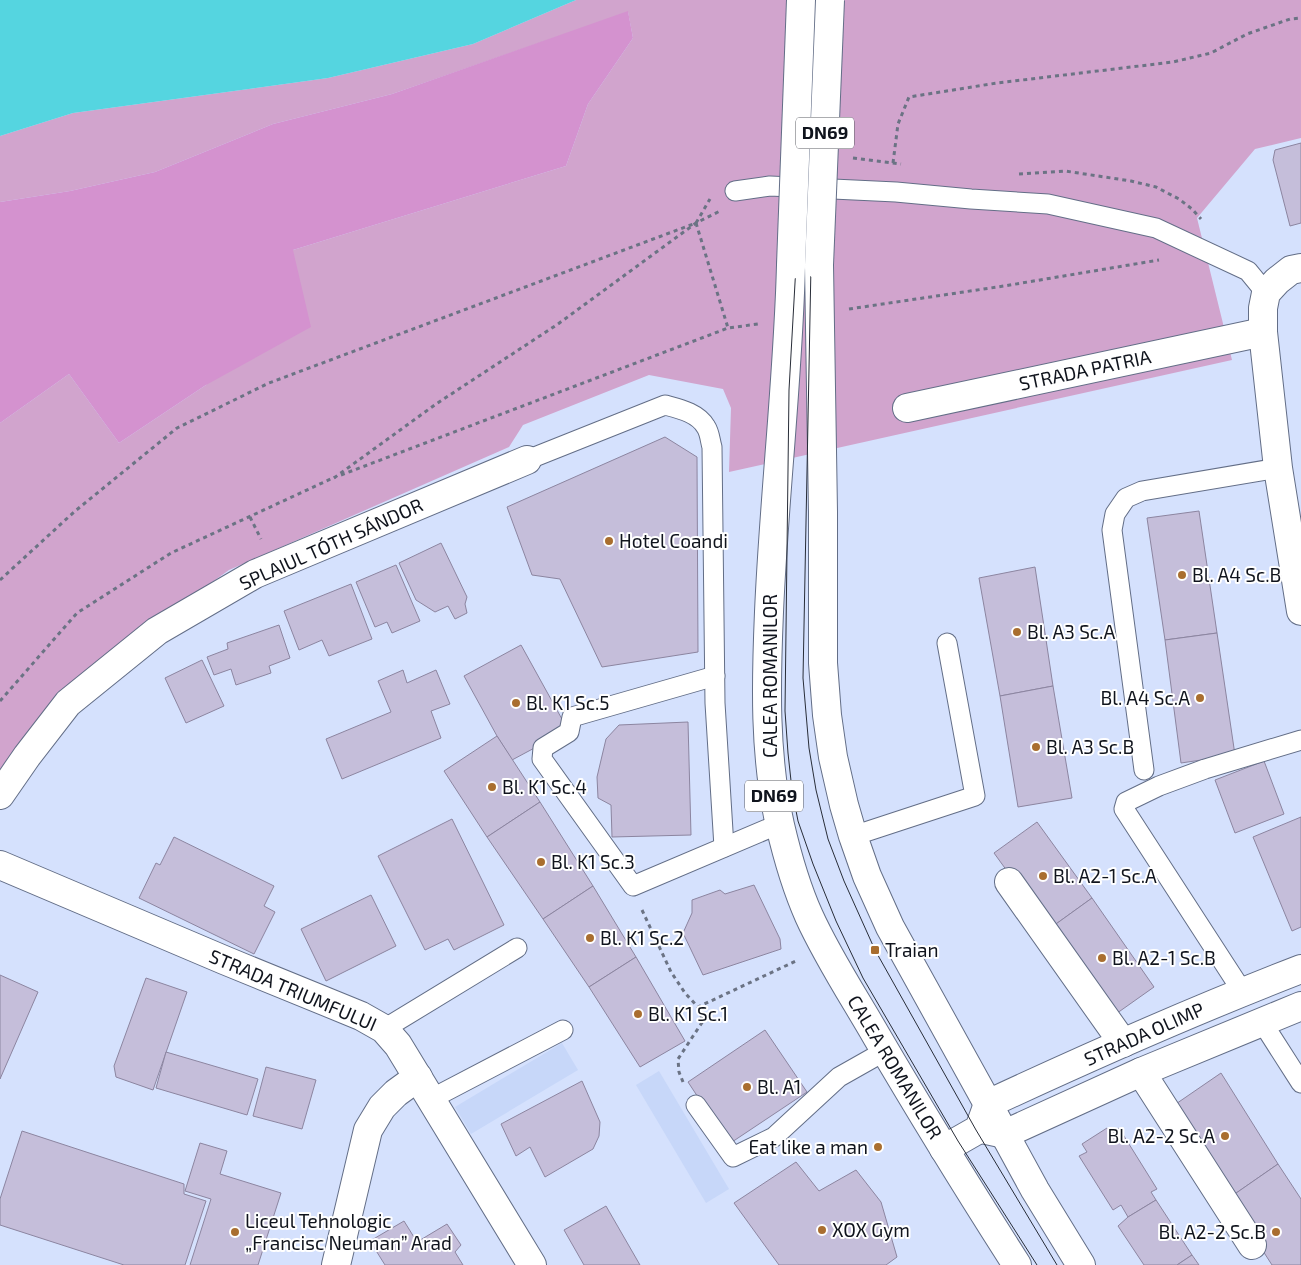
<svg xmlns="http://www.w3.org/2000/svg" width="1301" height="1265" font-family="'Exo 2',sans-serif">
<rect width="100%" height="100%" fill="#d5e1fd"/>
<!-- built -->
<g fill="#c7d7f9">
<polygon points="562,1043 578,1070 471,1134 455,1107"/>
<polygon points="659,1071 729,1189 706,1203 636,1085"/>
</g>
<!-- green -->
<polygon fill="#d1a4cd" points="576,0 1301,0 1301,138 1255,149 1197,218 1232,360 729,472 731,408 723,389 649,375 523,425 509,447 229,570 62,690 0,774 0,423 69,374 119,443 206,385 293,250 566,166 588,104 633,38 628,12 392,94 273,124 155,172 70,191 0,202 0,136 73,113 328,78 473,44"/>
<!-- forest -->
<polygon fill="#d492cf" points="628,11 633,38 588,104 566,166 293,250 311,327 206,385 119,443 69,374 0,423 0,202 70,191 155,172 273,124 392,94"/>
<!-- water -->
<polygon fill="#55d5e0" points="0,0 576,0 473,44 328,78 73,113 0,136"/>
<!-- building -->
<g fill="#c5beda" stroke="#8c85a0">
<polygon points="1301,143 1301,223 1290,226 1273,160 1275,150"/>
<polygon points="665,437 697,457 698,652 602,667 560,579 532,575 507,507"/>
<polygon points="1199,511 1217,633 1165,640 1147,518"/>
<polygon points="441,543 467,597 465,604 467,613 455,619 448,606 435,612 416,600 399,563"/>
<polygon points="396,565 420,621 392,633 387,622 375,627 356,582"/>
<polygon points="1035,567 1053,686 1000,696 979,578"/>
<polygon points="351,584 372,639 329,656 322,640 299,650 284,611"/>
<polygon points="279,625 290,658 269,666 271,673 236,685 231,669 214,675 207,657 228,649 227,643"/>
<polygon points="1217,633 1235,755 1181,763 1165,640"/>
<polygon points="521,645 568,730 512,760 497,736 464,676"/>
<polygon points="202,660 224,706 186,723 165,678"/>
<polygon points="403,670 407,683 436,670 450,704 431,711 441,738 342,779 326,739 391,712 378,681"/>
<polygon points="1053,686 1072,798 1018,807 1000,696"/>
<polygon points="688,722 691,835 612,837 611,805 598,798 597,777 606,739 619,725"/>
<polygon points="497,736 540,802 487,837 444,771"/>
<polygon points="1264,761 1284,814 1235,833 1215,780"/>
<polygon points="540,802 593,886 543,919 487,837"/>
<polygon points="1301,817 1301,927 1292,931 1253,837"/>
<polygon points="452,819 504,925 454,950 448,939 425,950 378,856"/>
<polygon points="1037,822 1092,898 1049,929 994,853"/>
<polygon points="174,837 274,886 264,906 275,912 254,954 139,898 156,863 160,865"/>
<polygon points="754,885 780,939 781,949 703,975 683,933 692,913 692,900 720,890 725,894"/>
<polygon points="593,886 636,957 589,987 543,919"/>
<polygon points="371,895 396,946 326,981 301,929"/>
<polygon points="1092,898 1154,987 1113,1016 1049,929"/>
<polygon points="636,957 685,1041 640,1067 589,987"/>
<polygon points="0,975 38,992 0,1079"/>
<polygon points="146,978 187,992 153,1090 116,1077 114,1066"/>
<polygon points="765,1030 807,1092 729,1144 688,1082"/>
<polygon points="166,1052 258,1079 247,1115 156,1088"/>
<polygon points="266,1067 316,1080 302,1129 253,1116"/>
<polygon points="1221,1073 1278,1164 1229,1198 1170,1108"/>
<polygon points="582,1081 600,1122 599,1136 593,1149 545,1177 530,1147 516,1156 501,1124"/>
<polygon points="1107,1128 1111,1134 1119,1128 1157,1189 1151,1192 1156,1200 1128,1217 1121,1205 1113,1210 1079,1156 1087,1152 1082,1144"/>
<polygon points="22,1131 184,1184 184,1194 206,1201 185,1265 124,1265 0,1225 0,1199"/>
<polygon points="200,1143 227,1151 220,1174 281,1193 258,1265 190,1265 211,1199 185,1191"/>
<polygon points="796,1162 819,1191 856,1170 881,1202 897,1257 886,1265 779,1265 734,1203"/>
<polygon points="1278,1164 1301,1199 1301,1265 1272,1265 1229,1198"/>
<polygon points="1156,1200 1192,1255 1177,1265 1144,1265 1118,1226 1128,1217"/>
<polygon points="606,1206 640,1265 584,1265 564,1230"/>
<polygon points="404,1221 417,1242 447,1224 461,1245 455,1252 463,1265 385,1265 370,1241"/>
<polygon points="1192,1255 1199,1265 1177,1265"/>
</g>
<g fill="none" stroke-linecap="round" stroke-linejoin="round">
<defs>
<g id="lane">
<polyline points="735,191 770,186 896,192 971,199 1048,204 1156,228 1248,271 1266,293"/>
<path d="M527,460l138,-55c15,4 33,8 41,22 4,6 4,14 6,20l3,256 9,144"/>
<polyline points="715,676 572,717 569,732 543,748 542,759 633,886 779,824"/>
<polyline points="1144,770 1112,530 1115,514 1126,498 1142,491 1278,468"/>
<polyline points="853,836 975,796 947,643"/>
<polyline points="1242,991 1124,809 1126,802 1159,786 1205,769 1301,740"/>
<polyline points="1262,1022 1301,1083"/>
<polyline points="384,1029 517,948"/>
<polyline points="431,1099 563,1030"/>
<polyline points="696,1105 733,1157 774,1137 839,1077 885,1051"/>
</g>
<g id="street">
<polyline points="1301,268 1291,270 1277,281 1266,293 1263,308 1263,332 1278,468 1301,611"/>
<polyline points="907,408 1263,332"/>
<polyline points="0,795 27,756 68,703 157,631 255,574 527,460"/>
<polyline points="0,865 224,960 361,1016 384,1029 398,1045 532,1265"/>
<polyline points="1009,882 1123,1043"/>
<polyline points="1141,1072 1252,1245"/>
<polyline points="982,1129 1005,1134 1141,1072 1301,1006"/>
<path d="M944,1149l35,-20 9,-25c103,-48 207,-94 313,-135"/>
<polyline points="336,1265 368,1130 382,1107 396,1093 418,1077"/>
</g>
<g id="primary">
<path d="M791,265c-3,116 -17,231 -22,347 -3,70 -5,143 11,213 7,30 16,62 29,91 19,42 45,81 68,121 45,77 92,153 140,228"/>
<polyline points="819,265 823,512 823,663 827,715 833,757 844,805 853,836 867,876 890,927 988,1104 1035,1190 1081,1265"/>
</g>
</defs>
<!-- lane casing -->
<use href="#lane" stroke="#636e87" stroke-width="21"/>
<!-- street casing -->
<use href="#street" stroke="#636e87" stroke-width="30"/>
<!-- primary casing -->
<use href="#primary" stroke="#636e87" stroke-width="30"/>
<!-- path -->
<g stroke="#6b7384" stroke-width="3" stroke-dasharray="4 4" stroke-linecap="butt">
<polyline points="853,158 901,164"/>
<polyline points="893,163 898,124 909,97 997,83 1173,62 1211,53 1247,34 1290,19 1301,18"/>
<polyline points="1019,174 1065,171 1131,181 1156,187 1179,199 1192,209 1201,219"/>
<polyline points="696,223 728,328"/>
<polyline points="849,309 1004,286 1159,260"/>
<polyline points="341,475 728,328 758,324"/>
<polyline points="334,478 436,404 558,324 696,223 720,211"/>
<polyline points="250,517 261,539"/>
<polyline points="0,580 74,512 177,428 269,383 696,223 710,199"/>
<polyline points="0,701 77,613 171,553 335,477"/>
<polyline points="642,910 671,972 685,993 698,1007 798,960"/>
<polyline points="683,1082 679,1072 678,1059 703,1021 698,1007"/>
</g>
<!-- lane -->
<use href="#lane" stroke="#fff" stroke-width="19"/>
<!-- street -->
<use href="#street" stroke="#fff" stroke-width="28"/>
<!-- primary -->
<use href="#primary" stroke="#fff" stroke-width="28"/>
<!-- tram -->
<g stroke="#282d38" stroke-width="1">
<polyline points="806,0 796,265 789,390 785,711 788,753 792,790 798,821 813,864 836,921 863,978 958,1141 1037,1265"/>
<polyline points="822,0 811,265 803,678 809,748 816,790 828,839 844,881 875,950 976,1130 1057,1265"/>
</g>
<defs>
<g id="primary-bridge">
<polyline points="791,265 801,0"/>
<polyline points="819,265 830,0"/>
</g>
</defs>
<!-- primary-bridge casing -->
<use href="#primary-bridge" stroke="#636e87" stroke-width="30" stroke-linecap="butt"/>
<!-- primary-bridge -->
<use href="#primary-bridge" stroke="#fff" stroke-width="28"/>
</g>
<!-- markers -->
<g fill="#a96e2f" stroke="#fff" stroke-width="2">
<circle cx="609" cy="541" r="5"/>
<circle cx="1182" cy="575" r="5"/>
<circle cx="1017" cy="632" r="5"/>
<circle cx="1200" cy="698" r="5"/>
<circle cx="516" cy="703" r="5"/>
<circle cx="1036" cy="747" r="5"/>
<circle cx="492" cy="787" r="5"/>
<circle cx="541" cy="862" r="5"/>
<circle cx="1043" cy="876" r="5"/>
<circle cx="590" cy="938" r="5"/>
<rect x="870" y="945" width="10" height="10" rx="2.5"/>
<circle cx="1102" cy="958" r="5"/>
<circle cx="638" cy="1014" r="5"/>
<circle cx="747" cy="1087" r="5"/>
<circle cx="1225" cy="1136" r="5"/>
<circle cx="878" cy="1147" r="5"/>
<circle cx="822" cy="1230" r="5"/>
<circle cx="235" cy="1232" r="5"/>
<circle cx="1276" cy="1232" r="5"/>
</g>
<g text-anchor="middle" stroke-width="4" stroke-linejoin="round" paint-order="stroke">
<!-- shield labels -->
<g fill="#fff" stroke="#585a61" stroke-width="1">
<rect x="796" y="117.5" width="58" height="31" rx="4"/>
<rect x="745" y="780.5" width="58" height="31" rx="4"/>
</g>
<g font-size="18" font-weight="bold" fill="#10141d">
<text x="825" y="139">DN69</text>
<text x="774" y="802">DN69</text>
</g>
<!-- street labels -->
<g font-size="19" fill="#10141d" stroke="#fff">
<text transform="translate(1085 370) rotate(-12)" y="7">STRADA PATRIA</text>
<text transform="translate(331 544) rotate(-24)" y="7">SPLAIUL TÓTH SÁNDOR</text>
<text transform="translate(770 676) rotate(-90)" y="7">CALEA ROMANILOR</text>
<text transform="translate(293 990) rotate(23)" y="7">STRADA TRIUMFULUI</text>
<text transform="translate(1144 1034) rotate(-24)" y="7">STRADA OLIMP</text>
<text transform="translate(895 1067) rotate(59)" y="7">CALEA ROMANILOR</text>
</g>
<!-- poi labels -->
<g font-size="19" fill="#10141d" stroke="#fff" text-anchor="start">
<text x="619" y="548">Hotel Coandi</text>
<text x="1192" y="582">Bl. A4 Sc.B</text>
<text x="1027" y="639">Bl. A3 Sc.A</text>
<text x="1190" y="705" text-anchor="end">Bl. A4 Sc.A</text>
<text x="526" y="710">Bl. K1 Sc.5</text>
<text x="1046" y="754">Bl. A3 Sc.B</text>
<text x="502" y="794">Bl. K1 Sc.4</text>
<text x="551" y="869">Bl. K1 Sc.3</text>
<text x="1053" y="883">Bl. A2-1 Sc.A</text>
<text x="600" y="945">Bl. K1 Sc.2</text>
<text x="885" y="957">Traian</text>
<text x="1112" y="965">Bl. A2-1 Sc.B</text>
<text x="648" y="1021">Bl. K1 Sc.1</text>
<text x="757" y="1094">Bl. A1</text>
<text x="1215" y="1143" text-anchor="end">Bl. A2-2 Sc.A</text>
<text x="868" y="1154" text-anchor="end">Eat like a man</text>
<text x="245" y="1228">Liceul Tehnologic<tspan x="245" dy="22">„Francisc Neuman” Arad</tspan></text>
<text x="832" y="1237">XOX Gym</text>
<text x="1266" y="1239" text-anchor="end">Bl. A2-2 Sc.B</text>
</g>
</g>
</svg>
